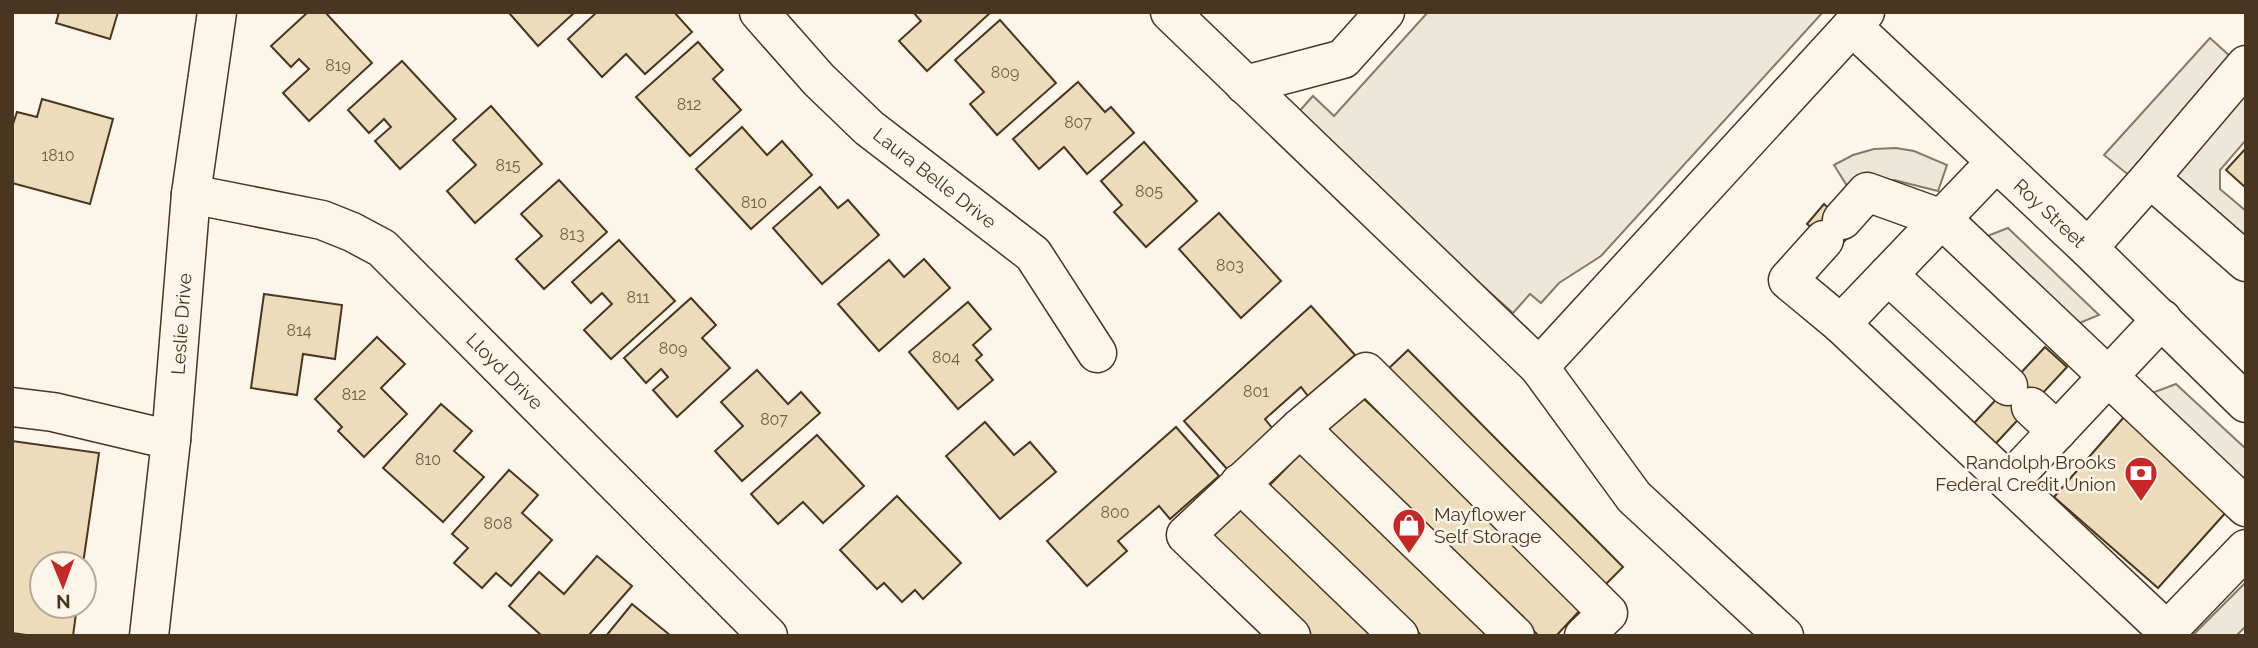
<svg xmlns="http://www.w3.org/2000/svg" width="2258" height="648" font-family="Raleway,sans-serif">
<rect width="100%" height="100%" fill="#fbf6e9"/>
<!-- parking -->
<g fill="#ede7d9" stroke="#887966" stroke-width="2">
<polygon points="1428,12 1823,12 1601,256 1559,283 1541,303 1530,294 1513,313 1294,117 1313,96 1334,116"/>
<polygon points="2210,38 2231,57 2246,62 2246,140 2220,170 2220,189 2246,211 2246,244 2202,203 2126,173 2104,155"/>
<polygon points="1896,148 1914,151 1947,165 1938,191 1894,180 1879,181 1849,189 1834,165 1853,155 1874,149"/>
<polygon points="2008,228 2099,315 2072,326 1982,238"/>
<polygon points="2176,384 2246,449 2246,484 2149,394"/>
<polygon points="2246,582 2246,626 2236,636 2192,636"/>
</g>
<!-- building -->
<g fill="#ecdcbc" stroke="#4a3520" stroke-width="2">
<polygon points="59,12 118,12 110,39 56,23"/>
<polygon points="308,12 325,12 372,63 309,121 283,93 309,69 299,59 291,67 271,46"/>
<polygon points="512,12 575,12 538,46 510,14"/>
<polygon points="597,12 674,12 692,32 645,74 626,54 602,77 568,39"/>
<polygon points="913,12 991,12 927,71 899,41 921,21"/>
<polygon points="1000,20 1056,83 997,135 970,104 984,92 955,60"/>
<polygon points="698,42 723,70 713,79 741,110 690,156 636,97"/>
<polygon points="402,61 456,119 400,169 375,141 391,127 384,119 369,133 348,110"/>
<polygon points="1078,82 1105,112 1111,107 1134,133 1087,174 1064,147 1039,169 1013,139"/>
<polygon points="42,99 113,119 90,204 12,183 12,127 17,112 37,117"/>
<polygon points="491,106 542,164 475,223 447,191 476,165 453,140"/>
<polygon points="742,127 767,155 782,141 812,175 751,229 696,169"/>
<polygon points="1144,142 1197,201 1146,247 1114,212 1122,205 1101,181"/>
<polygon points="2246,148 2246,188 2226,170"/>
<polygon points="559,180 607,232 544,289 516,259 542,236 521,214"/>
<polygon points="820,187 838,208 848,200 879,235 822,284 773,228"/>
<polygon points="1824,204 1854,231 1836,250 1807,224"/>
<polygon points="1219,213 1281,281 1241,318 1179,249"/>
<polygon points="619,240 675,301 611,359 584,330 612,304 602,293 591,303 572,282"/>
<polygon points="924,259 950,288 879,351 838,304 889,260 904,277"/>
<polygon points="264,294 342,305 335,359 303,354 297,395 251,388"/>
<polygon points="691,298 716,325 702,338 730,368 677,417 653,390 668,377 661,369 646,383 624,358"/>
<polygon points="968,302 991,329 973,345 982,355 976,360 993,380 958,409 909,352"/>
<polygon points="1311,306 1355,355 1308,396 1301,387 1265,419 1273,429 1228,470 1184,421"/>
<polygon points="377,337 405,364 381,388 407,414 364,457 338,431 342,427 315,399"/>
<polygon points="2045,347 2067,367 1986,454 1964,434"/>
<polygon points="1408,350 1623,567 1601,589 1385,372"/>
<polygon points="757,370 788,404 801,392 820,413 742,481 715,451 743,426 721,402"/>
<polygon points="1361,396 1583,607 1556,636 1539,636 1326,432"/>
<polygon points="441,404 472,431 454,451 484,477 443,522 383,468"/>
<polygon points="2124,417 2228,510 2158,588 2054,497"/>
<polygon points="985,422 1014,455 1030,442 1056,472 1000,519 946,456"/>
<polygon points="1176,427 1219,476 1170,519 1159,506 1118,541 1127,551 1087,586 1047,541"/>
<polygon points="817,435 864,486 823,523 803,502 778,524 751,494"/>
<polygon points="12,441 99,453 83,564 42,564 42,606 77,606 73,636 34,636 12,633"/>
<polygon points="1302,452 1496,636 1422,636 1267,488"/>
<polygon points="509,470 538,495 522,513 552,540 511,586 496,573 482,588 454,563 468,548 452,534"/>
<polygon points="897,496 961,563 923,599 915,590 902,602 884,583 877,589 840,550"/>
<polygon points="1242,502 1382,636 1309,636 1207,538"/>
<polygon points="597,556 632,586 588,636 542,636 509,606 539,572 564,594"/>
<polygon points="632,604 671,636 606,636"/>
</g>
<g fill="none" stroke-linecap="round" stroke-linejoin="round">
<defs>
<g id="minor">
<polyline points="759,12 819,80 869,128 1033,254 1097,353"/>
<polyline points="1170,12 1539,367 1865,12"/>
<polyline points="1852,26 2088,248 2246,403"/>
<polyline points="2246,65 2150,178 2246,262"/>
<polyline points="1245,85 1343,59 1385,12"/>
<polyline points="191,194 322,220 352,232 382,248 768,636"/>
<polyline points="1842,220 1867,192 1942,219 2246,507"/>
<polyline points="1824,240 1788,280 1841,324 2167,631 2246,549"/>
<polyline points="2088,248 2150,178"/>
<polyline points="1888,275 2008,386"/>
<polyline points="1841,324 1996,162"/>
<polyline points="1539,367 1634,497 1784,636"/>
<polyline points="12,407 53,412 171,440"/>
<polyline points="2031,407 2057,431"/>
<polyline points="1300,428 1515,636"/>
<polyline points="2009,482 2162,319"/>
<polyline points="1240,483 1399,636"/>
<polyline points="149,636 171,440 191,194 217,12"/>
<polyline points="1291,636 1186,535 1300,428 1366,372 1608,613 1584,636"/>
</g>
</defs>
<!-- minor casing -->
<use href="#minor" stroke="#4a3520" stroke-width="41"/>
<!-- minor -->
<use href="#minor" stroke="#fbf6e9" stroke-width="38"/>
</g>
<!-- icons -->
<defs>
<symbol id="bank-pin" viewBox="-11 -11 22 30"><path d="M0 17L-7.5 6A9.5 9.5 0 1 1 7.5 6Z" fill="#c62828" stroke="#fbf6e9"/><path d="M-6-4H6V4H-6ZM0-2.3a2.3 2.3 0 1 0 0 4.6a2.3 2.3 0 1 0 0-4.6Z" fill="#fff"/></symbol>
<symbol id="shop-pin" viewBox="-11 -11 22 30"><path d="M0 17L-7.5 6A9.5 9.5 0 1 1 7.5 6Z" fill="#c62828" stroke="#fbf6e9"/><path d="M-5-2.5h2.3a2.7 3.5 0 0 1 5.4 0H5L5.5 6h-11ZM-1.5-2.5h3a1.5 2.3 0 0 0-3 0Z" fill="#fff"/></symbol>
</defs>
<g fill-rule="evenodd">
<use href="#bank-pin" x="2122" y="454" width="38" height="52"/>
<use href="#shop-pin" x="1390" y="506" width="38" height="52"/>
</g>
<g text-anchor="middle" stroke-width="5" stroke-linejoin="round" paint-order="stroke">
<!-- number labels -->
<g font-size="16" fill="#725f47">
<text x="338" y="71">819</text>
<text x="1005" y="78">809</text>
<text x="689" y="110">812</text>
<text x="1078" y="128">807</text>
<text x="58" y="161">1810</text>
<text x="508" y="171">815</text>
<text x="1149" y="197">805</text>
<text x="754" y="208">810</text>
<text x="572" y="240">813</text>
<text x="1230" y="271">803</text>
<text x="638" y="303">811</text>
<text x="299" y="336">814</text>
<text x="673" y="354">809</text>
<text x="946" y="363">804</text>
<text x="1256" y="397">801</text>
<text x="354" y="400">812</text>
<text x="774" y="425">807</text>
<text x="428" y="465">810</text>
<text x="1115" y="518">800</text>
<text x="498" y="529">808</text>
</g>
<!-- street labels -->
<g font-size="19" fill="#4a3520" stroke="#fbf6e9">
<text transform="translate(935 178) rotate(38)" y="7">Laura Belle Drive</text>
<text transform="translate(2050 213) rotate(43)" y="7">Roy Street</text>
<text transform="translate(181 324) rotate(-86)" y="7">Leslie Drive</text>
<text transform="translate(505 371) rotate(45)" y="7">Lloyd Drive</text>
</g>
<!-- poi labels -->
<g font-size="19" fill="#4a3520" stroke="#fbf6e9" text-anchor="end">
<text x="2116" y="469">Randolph Brooks<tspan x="2116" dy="22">Federal Credit Union</tspan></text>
<text x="1434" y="521" text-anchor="start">Mayflower<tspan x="1434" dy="22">Self Storage</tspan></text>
</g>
</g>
<!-- border -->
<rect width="2258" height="648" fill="none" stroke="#4a3520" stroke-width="28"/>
<!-- north arrow -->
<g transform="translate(63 585) rotate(179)"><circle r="33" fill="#fbf6e9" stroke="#b4a999" stroke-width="2"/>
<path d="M0-5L12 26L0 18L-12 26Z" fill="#c62828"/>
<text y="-10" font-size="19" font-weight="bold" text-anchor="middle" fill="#4a3520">N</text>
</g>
</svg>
